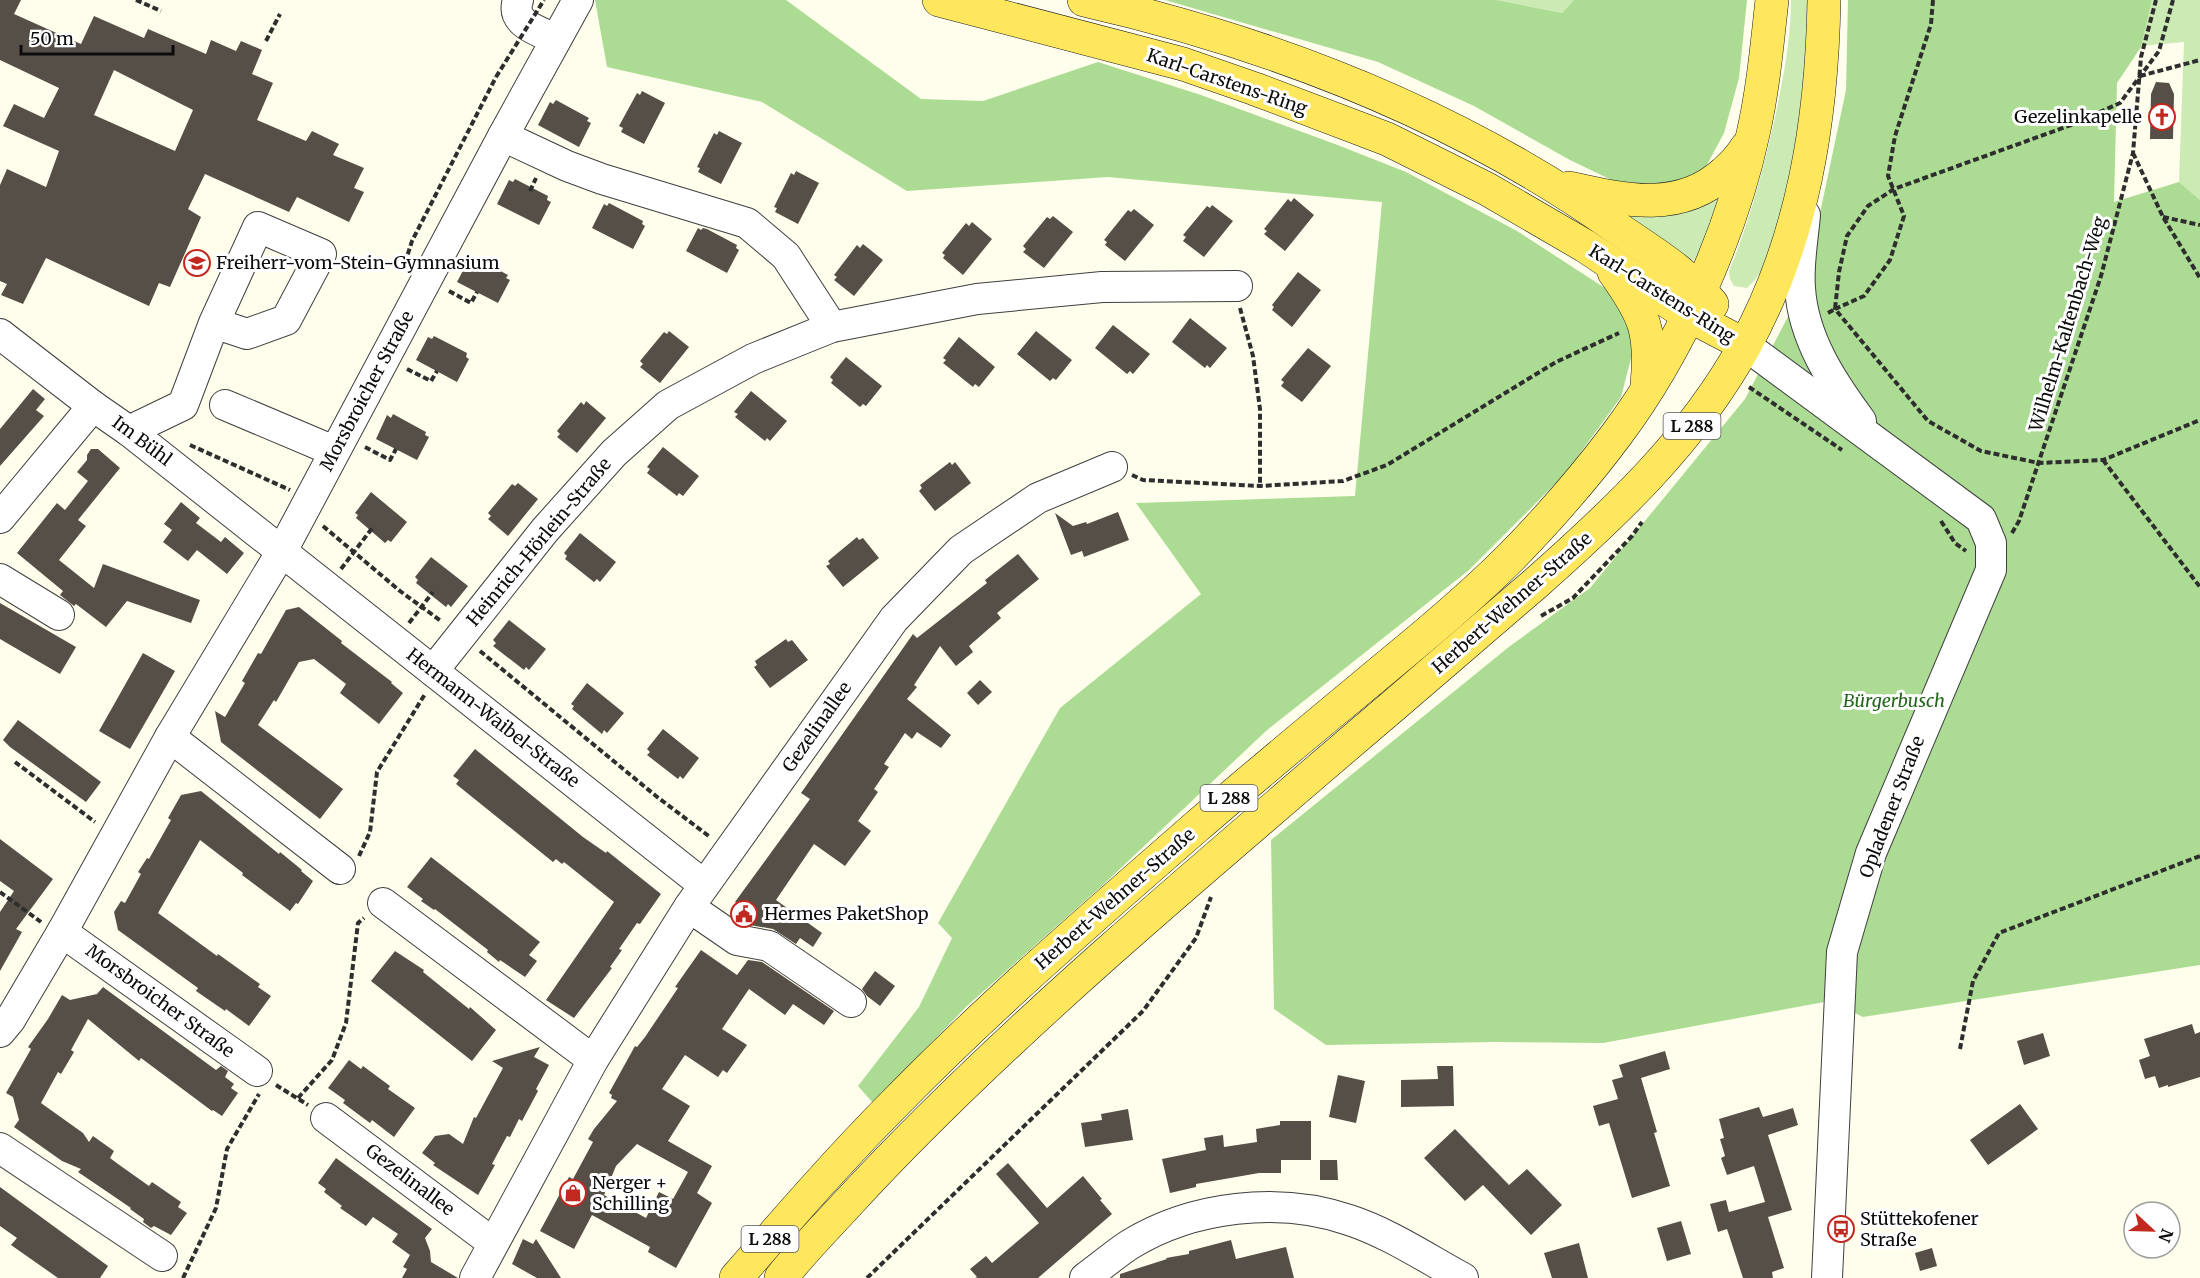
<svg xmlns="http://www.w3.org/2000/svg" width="2200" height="1278" font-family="Merriweather,serif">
<rect width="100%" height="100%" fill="#fffdeb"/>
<!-- green -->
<g fill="#cbeab4">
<polygon points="1497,0 1574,0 1562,13"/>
<path d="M1791,0h21l-18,174 -30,93 -9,13 -8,8 -13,-2 -4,-7 -1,-8c21,-50 34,-101 46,-153 8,-39 16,-78 16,-118z"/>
<polygon points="2152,0 2200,0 2200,200 2179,182 2184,42 2141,46"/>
<polygon points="1715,197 1718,200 1697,259 1689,260 1631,218 1632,215"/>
</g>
<!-- forest -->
<g fill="#acdc93">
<polygon points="595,0 786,0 921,99 983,101 1098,62 1201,95 1335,144 1406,172 1517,231 1608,290 1629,314 1635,343 1621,397 1565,474 1469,570 1266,731 1105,883 967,1006 873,1103 858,1086 919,1007 952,938 938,923 1060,708 1201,594 1136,503 1355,496 1382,202 1108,177 907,191 762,102 607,67"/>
<polygon points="1165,0 1497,0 1562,13 1574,0 1747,0 1739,78 1724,133 1702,174 1667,187 1626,187 1570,160 1474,106 1378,62"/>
<polygon points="1848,0 2152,0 2141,47 2117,83 2114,202 2179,182 2200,200 2200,965 1863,1017 1830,1001 1603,1043 1493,1042 1326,1045 1274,1009 1271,840 1510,646 1590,588 1745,399 1805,284 1846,90"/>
</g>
<!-- building -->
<g fill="#554f48" fill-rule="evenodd">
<path d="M0,0h21l-7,14 67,30 13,-28 50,22 4,-9 58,25 5,-14 25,11 5,-10 21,9 -10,24 21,9 -16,37 49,21 6,-10 27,13 -6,11 31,13 -10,20 10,4 -15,30 -52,-25 -8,15 -84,-38 -17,35 13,8 -31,70 -11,-4 -10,23 -103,-48 -23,46 -22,-9 6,-11 -7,-3v-96l7,-16 39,18 13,-36 -56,-25 11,-22 30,14 15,-30 -59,-28zM114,70l79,40 -18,41 -81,-36z"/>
<polygon points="2156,82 2169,83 2174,94 2173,139 2150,139 2151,94"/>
<polygon points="642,91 665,103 644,144 621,132 623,128 619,126 637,93 640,95"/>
<polygon points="556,100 589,118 587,121 591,123 579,147 538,125 550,102 553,104"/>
<polygon points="719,131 742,143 721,184 698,172 700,168 697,167 714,133 717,135"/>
<polygon points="796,171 819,183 798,224 775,212 777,208 774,207 791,173 794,175"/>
<polygon points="515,179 548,196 547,200 551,202 539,225 497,204 509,180 513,182"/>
<polygon points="1294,198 1314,215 1285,251 1264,234 1267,231 1264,229 1288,199 1291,202"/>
<polygon points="609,203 643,221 642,224 645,226 633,249 592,228 604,204 607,206"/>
<polygon points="1212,205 1233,221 1204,257 1183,241 1186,237 1183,235 1207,206 1210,208"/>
<polygon points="1134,209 1154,225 1125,261 1105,245 1107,242 1104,240 1128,210 1131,212"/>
<polygon points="1053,216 1073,232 1044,268 1023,252 1026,249 1023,246 1047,217 1050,219"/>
<polygon points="972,222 992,239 963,275 943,258 945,255 942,253 966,223 969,226"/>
<polygon points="698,228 701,230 703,228 707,229 737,245 736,248 739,250 727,273 686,251"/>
<polygon points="863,244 883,260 854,296 834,280 837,277 834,275 857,245 860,248"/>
<polygon points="474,257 508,275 506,278 510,280 498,303 457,282 469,259 472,261"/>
<polygon points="1298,272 1321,290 1292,327 1272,310 1274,307 1272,305"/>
<polygon points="1190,318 1227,348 1210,368 1207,365 1205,368 1172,342"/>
<polygon points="1113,325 1150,354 1133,374 1130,371 1127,374 1095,348"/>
<polygon points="669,331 689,347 660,383 640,367 643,364 640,361 664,332 667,334"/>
<polygon points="1036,331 1072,360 1056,380 1053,378 1050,381 1017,354"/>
<polygon points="434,336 467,353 466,357 469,359 457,382 416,360 428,337 432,339"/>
<polygon points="959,337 995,367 979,387 975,384 973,387 943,363 946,360 943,358"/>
<polygon points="1308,348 1331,366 1302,402 1281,386 1284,382 1281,380"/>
<polygon points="846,357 882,386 866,406 863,404 860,407 831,383 833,380 830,377"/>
<polygon points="33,389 45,399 36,410 44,416 0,466 0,429"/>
<polygon points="751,391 787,421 770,441 767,438 765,441 735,417 738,414 734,412"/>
<polygon points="586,401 606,418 577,453 557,437 560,434 557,431 581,402 584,405"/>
<polygon points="393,414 426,432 425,435 429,437 417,460 376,439 387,415 391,418"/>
<polygon points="663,447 699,476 683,496 679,493 677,496 647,473 650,469 647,467"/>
<polygon points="91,449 98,449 120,468 78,520 86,526 59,560 94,588 103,564 200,600 191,623 127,601 106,627 76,604 74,606 60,595 63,591 17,553 57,503 65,510 88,481 77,472 87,460 87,455"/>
<polygon points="950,462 952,465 955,462 971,483 935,511 919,491 922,488 920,485"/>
<polygon points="518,483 538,499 508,536 488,519 491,516 488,513 512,484 515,486"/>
<polygon points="371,492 407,522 391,542 388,540 385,543 356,518 358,515 355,513"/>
<polygon points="181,502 200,518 196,523 221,542 225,537 244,553 227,574 197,550 188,561 163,542 172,530 164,524"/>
<polygon points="1118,512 1129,540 1084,557 1082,551 1071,555 1055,513 1073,526 1086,522 1087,524"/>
<polygon points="580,533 616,562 600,582 597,579 594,582 565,559 567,556 564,553"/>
<polygon points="857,537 859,540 863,538 879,558 843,587 826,566 830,564 828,561"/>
<polygon points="1018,554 1039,579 997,613 1001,618 969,646 973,652 956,666 940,646 914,685 917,687 907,699 951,735 941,748 917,732 912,739 905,733 884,764 889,767 874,789 878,792 858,821 871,831 845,866 814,844 776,900 822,933 813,947 800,938 796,944 773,929 744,924 730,914 737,903 735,902 810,799 801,793 913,634 917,638 987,583 985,580"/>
<polygon points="431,557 468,586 451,607 448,604 446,607 416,583 418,580 415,577"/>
<polygon points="0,603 76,647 60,674 0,639"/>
<polygon points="299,607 342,641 341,643 392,682 391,683 403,693 379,724 340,693 346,684 314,659 299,662 276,702 274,700 258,725 343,789 320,819 221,742 215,711 225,717 245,683 242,681 258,653 261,654 286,610"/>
<polygon points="509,620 546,649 529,670 526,667 524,670 493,646 496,643 493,640"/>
<polygon points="786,639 788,642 792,640 808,660 770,688 754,667 757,665 755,661"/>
<polygon points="143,653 175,671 130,749 99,731"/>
<polygon points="980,680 992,692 978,705 967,693"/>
<polygon points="587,683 624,713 607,733 604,730 602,734 572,709 574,706 571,704"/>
<polygon points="18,720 101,782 86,802 10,747 3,740"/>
<polygon points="663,729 699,758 683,779 680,776 678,779 647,755 650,752 647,749"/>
<polygon points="475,749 583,837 606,853 607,851 661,894 640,924 637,923 619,949 622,950 610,967 612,968 574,1018 546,1000 614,902 564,862 562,864 556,859 553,862 456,784 459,780 453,776"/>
<polygon points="201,791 279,854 280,852 302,870 301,871 313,881 298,904 296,903 290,911 242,875 243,873 200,840 158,913 217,956 218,954 260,984 258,987 271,996 249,1026 226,1009 225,1011 196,991 198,988 118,930 114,912 121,901 125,903 141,874 138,872 147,858 149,859 171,820 168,818 181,795"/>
<polygon points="0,839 53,879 16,929 22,932 0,971 0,912 14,891 0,881"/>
<polygon points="431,857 540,942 529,955 537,961 525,977 500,960 499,962 487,952 488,950 435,909 434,910 421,901 423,899 407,887"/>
<path d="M701,950l36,25 11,-15 14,2 72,49 -10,14 -31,-21 -8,11 -36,-26 -27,40 25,16 -20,28 -4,-3 -5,7 -33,-22 -23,34 28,17 -22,35 44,25 -15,27 15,10 -36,65 -28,-16 2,-5 -58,-32 -18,34 -34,-18 29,-54 4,2 20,-37 -5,-3 6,-10 23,-28 -6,-3 1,-3 -3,-2 26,-47 2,1 8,-10 33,-49 -3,-1zM637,1144l51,28 -15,27 -14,-7 -13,26 -42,-23 12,-29z"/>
<polygon points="395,951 424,970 423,972 469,1009 470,1007 496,1030 472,1061 371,981"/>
<polygon points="875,971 895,986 880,1006 867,996 862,989"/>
<polygon points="103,987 216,1070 221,1066 228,1071 225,1077 234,1084 231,1088 238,1093 222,1116 213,1110 212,1111 141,1058 139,1061 88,1019 71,1050 74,1052 61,1074 58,1072 41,1103 83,1133 89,1142 93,1136 114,1151 110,1158 118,1164 149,1186 152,1182 181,1202 178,1207 187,1213 171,1235 154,1226 151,1228 143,1222 144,1219 130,1209 131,1208 78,1172 81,1169 62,1161 14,1127 19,1120 13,1097 6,1093 31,1049 28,1047 48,1019 62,995 70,1000 97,994"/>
<polygon points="2192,1024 2195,1034 2200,1032 2200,1077 2168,1087 2168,1085 2159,1088 2155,1076 2145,1079 2139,1060 2150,1056 2144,1039"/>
<polygon points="2043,1033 2050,1056 2024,1065 2017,1041"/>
<polygon points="540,1047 534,1057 549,1065 536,1089 538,1091 522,1121 519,1119 510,1137 507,1136 492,1164 495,1165 478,1195 433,1165 435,1163 422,1153 435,1136 449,1134 463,1144 474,1117 476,1118 503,1068 492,1061"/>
<polygon points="1665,1051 1670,1069 1641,1078 1657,1132 1654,1133 1670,1186 1632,1198 1609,1123 1599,1126 1593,1106 1618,1099 1612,1080 1623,1077 1619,1065"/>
<polygon points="349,1060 361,1069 363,1066 390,1086 388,1089 415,1108 394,1137 372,1120 370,1123 343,1103 345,1100 328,1088"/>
<polygon points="1437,1066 1453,1066 1454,1106 1401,1107 1401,1080 1438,1079"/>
<polygon points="1338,1075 1365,1081 1356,1123 1329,1117"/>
<polygon points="2020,1104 2038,1129 1988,1165 1970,1140"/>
<polygon points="1759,1107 1763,1117 1793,1108 1798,1125 1768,1135 1792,1210 1768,1217 1784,1268 1772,1272 1773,1278 1743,1278 1727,1229 1718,1232 1710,1204 1726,1200 1729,1212 1765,1202 1754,1166 1727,1175 1721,1158 1725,1156 1720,1139 1724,1138 1719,1119"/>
<polygon points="1128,1109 1133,1140 1085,1147 1081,1123 1102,1120 1101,1114"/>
<polygon points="1280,1121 1311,1121 1311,1160 1281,1160 1281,1173 1259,1173 1196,1184 1196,1187 1170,1193 1162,1159 1206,1150 1204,1138 1223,1135 1224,1147 1257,1142 1256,1129 1280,1125"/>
<polygon points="1455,1129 1509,1185 1527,1169 1562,1205 1531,1235 1483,1185 1465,1201 1424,1158"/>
<polygon points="336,1158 432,1229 425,1238 430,1251 431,1262 458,1278 402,1278 407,1269 403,1267 410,1255 392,1242 398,1234 373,1217 366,1226 340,1208 342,1206 324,1192 326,1189 318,1183"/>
<polygon points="1320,1160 1337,1160 1338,1180 1320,1180"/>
<polygon points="1008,1163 1047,1208 1083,1176 1102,1199 1100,1200 1112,1214 1038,1278 975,1278 977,1277 970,1269 986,1256 992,1263 1039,1223 996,1174"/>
<polygon points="0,1187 108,1266 100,1278 58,1278 11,1245 17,1238 0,1226"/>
<polygon points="1681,1221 1691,1254 1667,1261 1657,1228"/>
<polygon points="523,1239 533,1244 536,1239 561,1278 537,1278 512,1264"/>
<polygon points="1231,1240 1236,1259 1286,1247 1294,1278 1120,1278 1120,1274 1167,1259 1166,1258 1189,1254 1189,1251"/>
<polygon points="1579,1243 1588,1278 1552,1278 1544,1253"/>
<polygon points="1932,1248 1937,1266 1920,1271 1915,1253"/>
</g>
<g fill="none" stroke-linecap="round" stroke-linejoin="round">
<defs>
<g id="minor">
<path d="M518,0c-8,24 21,31 38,39"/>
<polyline points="503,136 567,166 602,179 747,223 786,256 832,327"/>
<path d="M1805,215c-2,23 -7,49 -5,73 3,50 32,94 61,133"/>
<polyline points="0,334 93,406 129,431 704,885"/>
<polyline points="1745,345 1981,519 1991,543 1991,570 1871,853 1842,952 1827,1278"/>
<polyline points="225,405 334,451"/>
<polyline points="129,431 183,405 214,323 258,227 321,254 286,320 247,334 214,323"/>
<polyline points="0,518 93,406"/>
<polyline points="0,579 59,615"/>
<polyline points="433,671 545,530 614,453 668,405 753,359 832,327 977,299 1102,287 1237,286"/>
<polyline points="170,737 340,869"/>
<polyline points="383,903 593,1060"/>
<polyline points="689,907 737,940 769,946 851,1002"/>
<polyline points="62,932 257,1071"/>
<polyline points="0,1032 10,1020 62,932 170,737 282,551 503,136 578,0"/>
<polyline points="326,1118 493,1243"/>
<polyline points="0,1148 162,1256"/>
<polyline points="475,1278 593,1060 689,907 894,619 961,550 1038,498 1112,467"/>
<path d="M1085,1278c15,-11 29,-23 44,-33 63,-39 150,-49 220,-25 40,13 77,38 114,58"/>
</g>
<g id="major">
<polyline points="939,0 1183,64 1255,89 1387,139 1487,189 1585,246 1688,315 1745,345"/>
<path d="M1084,0c192,44 375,115 536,230 32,22 67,43 92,74"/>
<path d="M1569,188c54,12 111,26 156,-16 8,-7 15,-14 21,-24"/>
<path d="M1614,272c31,43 38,60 33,113"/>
<path d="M736,1278c52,-60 104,-120 160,-176 95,-97 198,-186 300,-275 60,-52 121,-102 182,-153 46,-38 92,-76 134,-118 37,-38 73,-79 105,-122 62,-83 114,-198 136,-300 10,-44 14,-89 19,-134"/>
<path d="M781,1278c21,-27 45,-51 68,-76 82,-89 169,-170 259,-250 94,-83 190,-165 285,-246 48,-41 95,-82 143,-123 80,-71 155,-141 208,-236 59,-106 78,-227 80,-347"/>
</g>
</defs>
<!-- minor casing -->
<use href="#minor" stroke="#3f3f3f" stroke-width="32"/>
<!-- major casing -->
<use href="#major" stroke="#1d1d1d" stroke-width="34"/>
<!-- path -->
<g stroke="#2e2e2e" stroke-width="4" stroke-dasharray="6 3" stroke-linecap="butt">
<polyline points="136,0 161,11"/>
<polyline points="1933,0 1931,24 1895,136 1888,176 1904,216 1890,260 1864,296 1835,309 1928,421 1981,451 2039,463 2103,460 2200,420"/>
<polyline points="266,41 280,14"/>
<polyline points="2140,76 2200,60"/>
<polyline points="2133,153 2163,217 2200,278"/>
<polyline points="530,191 536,178"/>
<polyline points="2163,217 2200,225"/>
<polyline points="405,263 412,241 496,77"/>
<polyline points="449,291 471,303 477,292"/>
<polyline points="1240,308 1253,356 1260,409 1260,486"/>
<polyline points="1828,313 1835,309 1839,272 1847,236 1868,206 1894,189 2071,125 2120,103 2159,51 2173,0"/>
<polyline points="407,369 431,381 437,371"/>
<polyline points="1749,387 1842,450"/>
<polyline points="190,445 290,490"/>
<polyline points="365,447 390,460 396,449"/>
<polyline points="2103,460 2200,587"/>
<polyline points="1132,475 1143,480 1260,486 1343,481 1387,465 1556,362 1619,333"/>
<polyline points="1941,521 1955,543 1966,551"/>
<polyline points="323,526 400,591 441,621"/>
<polyline points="2012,533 2019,521 2101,276 2133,153 2141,57 2156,0"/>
<polyline points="341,569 373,527"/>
<polyline points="1541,616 1573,598 1632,536 1642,522"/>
<polyline points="409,623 433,592"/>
<polyline points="480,651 656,796 710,837"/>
<polyline points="15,762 95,822"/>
<polyline points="359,856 370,832 377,772 425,694"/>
<polyline points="0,892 41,922"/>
<polyline points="1960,1049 1973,981 1999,933 2200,856"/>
<polyline points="276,1085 308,1105"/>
<polyline points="298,1098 332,1060 346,1023 358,923 364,918"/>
<polyline points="183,1278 216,1208 227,1149 259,1094"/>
<polyline points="867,1278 1143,1011 1196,938 1211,897"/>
</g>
<!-- minor -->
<use href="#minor" stroke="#fff" stroke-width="30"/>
<!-- major -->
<use href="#major" stroke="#fee75d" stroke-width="33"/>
<!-- path-bridge -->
<polyline stroke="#2e2e2e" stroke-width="4" stroke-dasharray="6 3" stroke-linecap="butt" points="496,77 544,0"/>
</g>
<!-- icons -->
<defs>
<symbol id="church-ring" viewBox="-11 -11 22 22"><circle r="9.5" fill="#fff" stroke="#c12820" stroke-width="1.5"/><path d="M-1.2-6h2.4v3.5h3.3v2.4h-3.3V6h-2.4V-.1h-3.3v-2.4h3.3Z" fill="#c12820"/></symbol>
<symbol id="school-ring" viewBox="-11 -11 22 22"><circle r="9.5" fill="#fff" stroke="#c12820" stroke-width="1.5"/><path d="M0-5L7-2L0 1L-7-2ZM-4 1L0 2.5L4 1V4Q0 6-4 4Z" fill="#c12820"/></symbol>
<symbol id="civic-ring" viewBox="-11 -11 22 22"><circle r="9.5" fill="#fff" stroke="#c12820" stroke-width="1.5"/><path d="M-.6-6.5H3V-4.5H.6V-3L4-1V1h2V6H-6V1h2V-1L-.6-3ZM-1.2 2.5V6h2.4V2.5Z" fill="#c12820"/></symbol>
<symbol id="shop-ring" viewBox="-11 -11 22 22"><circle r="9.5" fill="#fff" stroke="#c12820" stroke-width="1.5"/><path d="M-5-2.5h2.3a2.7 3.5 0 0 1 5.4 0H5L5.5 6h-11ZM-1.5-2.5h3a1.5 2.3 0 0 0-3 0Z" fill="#c12820"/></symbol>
<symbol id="bus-ring" viewBox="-11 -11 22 22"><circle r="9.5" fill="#fff" stroke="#c12820" stroke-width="1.5"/><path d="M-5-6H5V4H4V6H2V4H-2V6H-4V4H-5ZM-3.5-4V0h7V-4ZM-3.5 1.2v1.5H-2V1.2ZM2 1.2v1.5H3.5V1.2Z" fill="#c12820"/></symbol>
</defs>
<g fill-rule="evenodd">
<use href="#church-ring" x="2147" y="102" width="30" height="30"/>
<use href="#school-ring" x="182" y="248" width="30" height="30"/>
<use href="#civic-ring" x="729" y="899" width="30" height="30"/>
<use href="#shop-ring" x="558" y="1178" width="30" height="30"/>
<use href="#bus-ring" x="1826" y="1214" width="30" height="30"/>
</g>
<g text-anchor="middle" stroke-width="6" stroke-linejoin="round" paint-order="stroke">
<!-- shield labels -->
<g fill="#fff" stroke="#555" stroke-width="1.5">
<rect x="1663.5" y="413" width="57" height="26" rx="4.5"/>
<rect x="1200.5" y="785" width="57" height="26" rx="4.5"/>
<rect x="741.5" y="1226" width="57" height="26" rx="4.5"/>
</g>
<g font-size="16" font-weight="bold" fill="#0c0c0c">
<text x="1692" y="432">L 288</text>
<text x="1229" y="804">L 288</text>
<text x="770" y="1245">L 288</text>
</g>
<!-- street labels -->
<g font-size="18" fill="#0c0c0c" stroke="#fff">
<text transform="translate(1227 82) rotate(19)" y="6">Karl-Carstens-Ring</text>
<text transform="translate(1662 294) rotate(32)" y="6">Karl-Carstens-Ring</text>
<text transform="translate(2068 324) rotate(-73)" y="6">Wilhelm-Kaltenbach-Weg</text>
<text transform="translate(367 391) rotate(-62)" y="6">Morsbroicher Straße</text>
<text transform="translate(142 441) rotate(37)" y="6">Im Bühl</text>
<text transform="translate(539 542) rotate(-50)" y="6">Heinrich-Hörlein-Straße</text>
<text transform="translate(1512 603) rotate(-41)" y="6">Herbert-Wehner-Straße</text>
<text transform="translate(493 718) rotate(38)" y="6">Hermann-Waibel-Straße</text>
<text transform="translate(817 727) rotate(-55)" y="6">Gezelinallee</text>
<text transform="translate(1892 807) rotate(-69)" y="6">Opladener Straße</text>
<text transform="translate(1115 899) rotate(-41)" y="6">Herbert-Wehner-Straße</text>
<text transform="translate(160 1001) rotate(36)" y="6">Morsbroicher Straße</text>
<text transform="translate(410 1180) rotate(37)" y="6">Gezelinallee</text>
</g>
<!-- poi labels -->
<g font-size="18" fill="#0c0c0c" stroke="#fff" text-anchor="start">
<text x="2142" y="123" text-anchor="end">Gezelinkapelle</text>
<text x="216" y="269">Freiherr-vom-Stein-Gymnasium</text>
<text x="764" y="920">Hermes PaketShop</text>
<text x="592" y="1189">Nerger +<tspan x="592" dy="21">Schilling</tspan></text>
<text x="1860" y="1225">Stüttekofener<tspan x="1860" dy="21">Straße</tspan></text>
</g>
<!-- park labels -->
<g font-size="18" font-style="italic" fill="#23661b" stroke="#fff">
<text x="1894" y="707">Bürgerbusch</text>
</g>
</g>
<!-- north arrow -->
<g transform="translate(2152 1230) rotate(112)"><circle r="28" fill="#ffffff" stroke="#9e9e9e" stroke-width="1.5"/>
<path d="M0-4.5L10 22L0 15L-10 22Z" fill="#c12820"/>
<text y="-9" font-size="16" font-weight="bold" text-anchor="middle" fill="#0c0c0c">N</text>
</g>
<!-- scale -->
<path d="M21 45v9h152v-9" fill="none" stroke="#0c0c0c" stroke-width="3"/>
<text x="30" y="45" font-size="18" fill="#0c0c0c" stroke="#ffffff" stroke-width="4.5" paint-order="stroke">50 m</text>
</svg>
